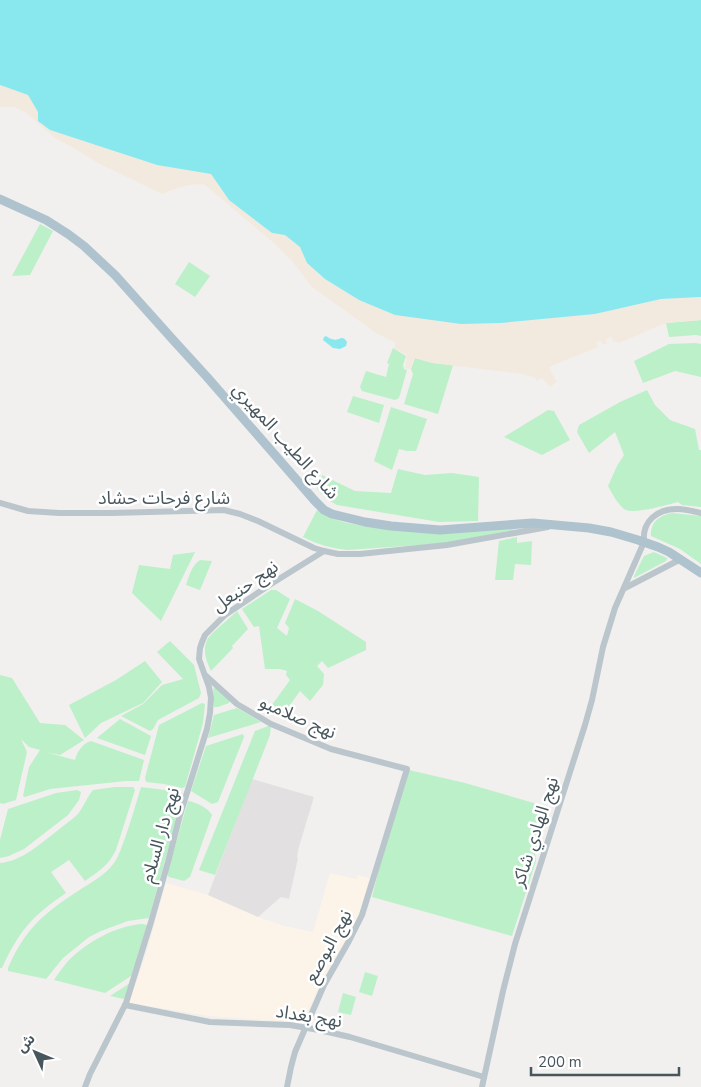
<svg xmlns="http://www.w3.org/2000/svg" width="701" height="1087" font-family="'Nunito Sans','Noto Sans Arabic',sans-serif">
<rect width="100%" height="100%" fill="#f2efef"/>
<!-- commercial -->
<polygon fill="#fcf4e8" points="330,873 356,879 358,875 370,878 359,916 320,984 303,1023 209,1016 129,1003 146,954 166,883 208,895 258,917 284,926 313,932"/>
<!-- education -->
<polygon fill="#e3e0e1" points="252,779 314,797 298,850 297,858 298,858 289,899 281,897 258,917 208,895"/>
<!-- green -->
<g fill="#bcf0c9">
<polygon points="40,224 53,231 30,275 12,276"/>
<polygon points="189,262 210,276 195,297 175,284"/>
<polygon points="701,320 701,336 696,335 669,337 666,323"/>
<polygon points="695,343 701,344 701,377 675,371 643,383 634,361 669,344"/>
<polygon points="393,348 406,356 403,365 404,369 407,370 399,398 395,400 362,391 360,387 366,371 386,377 389,364 387,363"/>
<polygon points="415,358 433,363 453,365 438,414 404,404 413,374 411,369"/>
<path d="M647,390l8,15 15,15 25,9 4,21h2v57l-19,-2 -4,-3c-11,3 -46,13 -54,7 -7,-6 -12,-16 -16,-23l9,-20 7,-11 -9,-23 -26,21 -12,-21 2,-7 41,-23z"/>
<polygon points="353,396 384,405 379,423 347,412"/>
<polygon points="391,407 427,419 416,451 407,451 399,449 392,470 374,461"/>
<polygon points="548,410 554,411 570,440 542,455 504,437"/>
<polygon points="398,469 425,475 452,473 479,477 478,521 439,522 337,505 328,500 317,489 322,475 355,491 391,493"/>
<path d="M317,510c30,21 75,17 111,17 27,0 54,0 81,0l5,3 -65,13 -101,7c-18,-2 -29,-5 -45,-13z"/>
<path d="M672,513l29,3v48l-21,-15 -29,-13c-1,-14 9,-21 21,-23z"/>
<polygon points="517,537 517,543 532,541 531,565 515,564 513,580 495,580 499,541"/>
<polygon points="195,552 161,621 132,593 139,565 170,569 173,555"/>
<polygon points="654,552 667,558 667,559 666,561 634,578 634,576 644,556"/>
<path d="M200,560l12,1 -12,29 -14,-5c3,-9 6,-20 14,-25z"/>
<polygon points="271,590 276,590 290,599 277,628 287,636 289,628 285,623 295,599 318,611 366,642 366,650 328,668 322,661 317,666 324,674 323,685 310,701 300,691 282,716 269,709 290,680 286,675 287,671 280,669 265,669 259,626 254,627 242,609"/>
<path d="M237,611l11,18 -16,17 1,2 -22,23c-4,-8 -9,-21 -4,-31 4,-7 23,-22 30,-29z"/>
<polygon points="170,641 194,665 201,693 199,698 158,720 153,729 150,731 121,716 143,704 162,685 183,679 157,652"/>
<polygon points="145,661 162,682 143,703 101,723 85,738 69,705 116,680"/>
<path d="M0,675l12,3 28,45 25,2 19,15 -24,15 -15,-3 30,8c2,-8 7,-16 16,-19l53,19 -5,21h-13l-76,8 -25,8 -2,-1 6,-29 11,-17 -11,-3 -8,-8 6,13 -11,48 -13,4 -3,-1z"/>
<polygon points="216,687 230,700 229,703 218,707 214,707 213,689"/>
<polygon points="202,703 205,704 203,723 185,787 182,788 164,784 146,782 145,778 159,725"/>
<polygon points="237,708 261,722 208,738 214,715"/>
<polygon points="120,719 151,736 145,755 97,738"/>
<polygon points="271,725 270,735 215,875 199,870 255,731"/>
<polygon points="243,734 244,737 218,802 212,804 191,791 206,746"/>
<polygon points="409,770 465,783 544,806 551,820 541,833 535,852 536,861 512,936 372,897 381,861"/>
<path d="M115,787h18l2,3 -19,60c-8,16 -17,21 -31,31l-16,-21 -18,12 15,21c-34,23 -47,38 -64,75h-2v-105c22,-2 40,-19 57,-32 6,-5 13,-10 19,-15 7,-7 10,-18 17,-26z"/>
<path d="M141,787l24,3 17,3 1,3 -34,122 -21,3 -27,10 -12,6 -26,21 -17,21 -38,-8v-3c17,-39 35,-54 70,-77 12,-8 28,-16 36,-28 5,-7 8,-17 11,-25 6,-17 11,-34 16,-51z"/>
<polygon points="77,790 81,792 79,800 68,815 24,849 9,856 0,858 0,840 8,809 56,793"/>
<path d="M188,801c8,1 20,7 24,14l-22,62 -6,4 -15,-4 -2,-3z"/>
<path d="M142,924l6,1 -14,49 -29,19 -51,-13c4,-6 9,-13 14,-19 19,-19 47,-35 74,-37z"/>
<polygon points="365,972 378,976 372,996 359,992"/>
<polygon points="130,983 124,999 110,996"/>
<polygon points="343,993 356,997 351,1015 338,1012"/>
</g>
<!-- sand -->
<path fill="#f3eadf" d="M0,85l28,10 22,35 107,35 54,9 18,26 43,33 13,2 15,12 7,16 18,16 34,21 36,15 106,8 94,-9 66,-15 40,-2v23l-35,3 -47,20 -6,-2 -2,-4 -5,2 1,4 -4,2 -2,-4 -5,1 2,5 -49,20 8,15 -7,5 -8,-9 -5,3 -2,-3 -13,-4 -90,-11 -17,-5 -4,11 -6,-1 2,-13 -13,-7 2,-5 -20,-10 -64,-46 -21,-27 -16,-16 -70,-59c-16,-2 -29,4 -43,9l-64,-31 -26,-16 -17,-9 -30,-26 -11,-5h-14z"/>
<!-- water -->
<g fill="#89e8ee">
<polygon points="0,0 701,0 701,297 661,299 595,314 501,323 461,324 395,315 359,300 325,279 307,263 300,247 285,235 272,233 229,200 211,174 157,165 50,130 38,121 38,112 28,95 0,85"/>
<path d="M326,336c2,1 4,3 6,3 7,3 10,-6 15,3l-1,4 -6,3 -7,-1 -10,-8 1,-3z"/>
</g>
<g fill="none" stroke-linecap="round" stroke-linejoin="round">
<!-- minor -->
<g stroke="#bac6cc" stroke-width="6">
<polyline points="0,503 28,511 59,513 112,513 224,510 240,514 258,521 314,548 324,551 338,554 360,554 447,545 548,527"/>
<polyline points="625,588 681,559"/>
<polyline points="205,675 237,704 271,724 331,749 407,769 362,915 349,941 324,985 295,1052 291,1067 287,1087"/>
<polyline points="125,1005 210,1022 290,1025 319,1030 350,1037 484,1077"/>
<polyline points="85,1087 90,1074 126,1003 151,922 168,862 180,815 207,729 210,713 211,698 209,687 199,659 200,648 202,642 205,635 225,615 271,584 324,551"/>
<path d="M482,1087l21,-96 12,-47 70,-219 7,-25 11,-53 12,-39 29,-66c-2,-21 13,-33 33,-33 8,0 16,2 24,4"/>
</g>
<!-- major -->
<polyline stroke="#aec3ce" stroke-width="9" points="0,199 46,220 68,234 84,246 115,275 175,342 207,377 315,501 324,510 332,514 365,522 391,526 440,530 533,523 589,528 611,532 638,540 658,547 669,552 701,573"/>
</g>
<g text-anchor="middle" stroke-width="5" stroke-linejoin="round" paint-order="stroke">
<!-- street labels -->
<g font-size="18" fill="#47565d" stroke="#fff">
<text transform="translate(286 441) rotate(48)" y="6">شارع الطيب المهيري</text>
<text x="164" y="504">شارع فرحات حشاد</text>
<text transform="translate(245 586) rotate(-35)" y="6">نهج حنبعل</text>
<text transform="translate(298 717) rotate(24)" y="6">نهج صلامبو</text>
<text transform="translate(535 832) rotate(-72)" y="6">نهج الهادي شاكر</text>
<text transform="translate(160 835) rotate(-74)" y="6">نهج دار السلام</text>
<text transform="translate(328 946) rotate(-62)" y="6">نهج البوصع</text>
<text transform="translate(309 1016) rotate(9)" y="6">نهج بغداد</text>
</g>
</g>
<!-- north arrow -->
<g transform="translate(35 1052) rotate(314)" stroke="#ffffff" stroke-width="4" paint-order="stroke">
<path d="M0-4L9 19L0 12L-9 19Z" fill="#47565d"/>
<text y="-8" font-size="14" font-weight="bold" text-anchor="middle" fill="#47565d">ش</text>
</g>
<!-- scale -->
<path d="M531 1067v8h148v-8" fill="none" stroke="#47565d" stroke-width="2.5"/>
<text x="538" y="1067" font-size="15" fill="#47565d" stroke="#ffffff" stroke-width="4" paint-order="stroke">200 m</text>
</svg>
